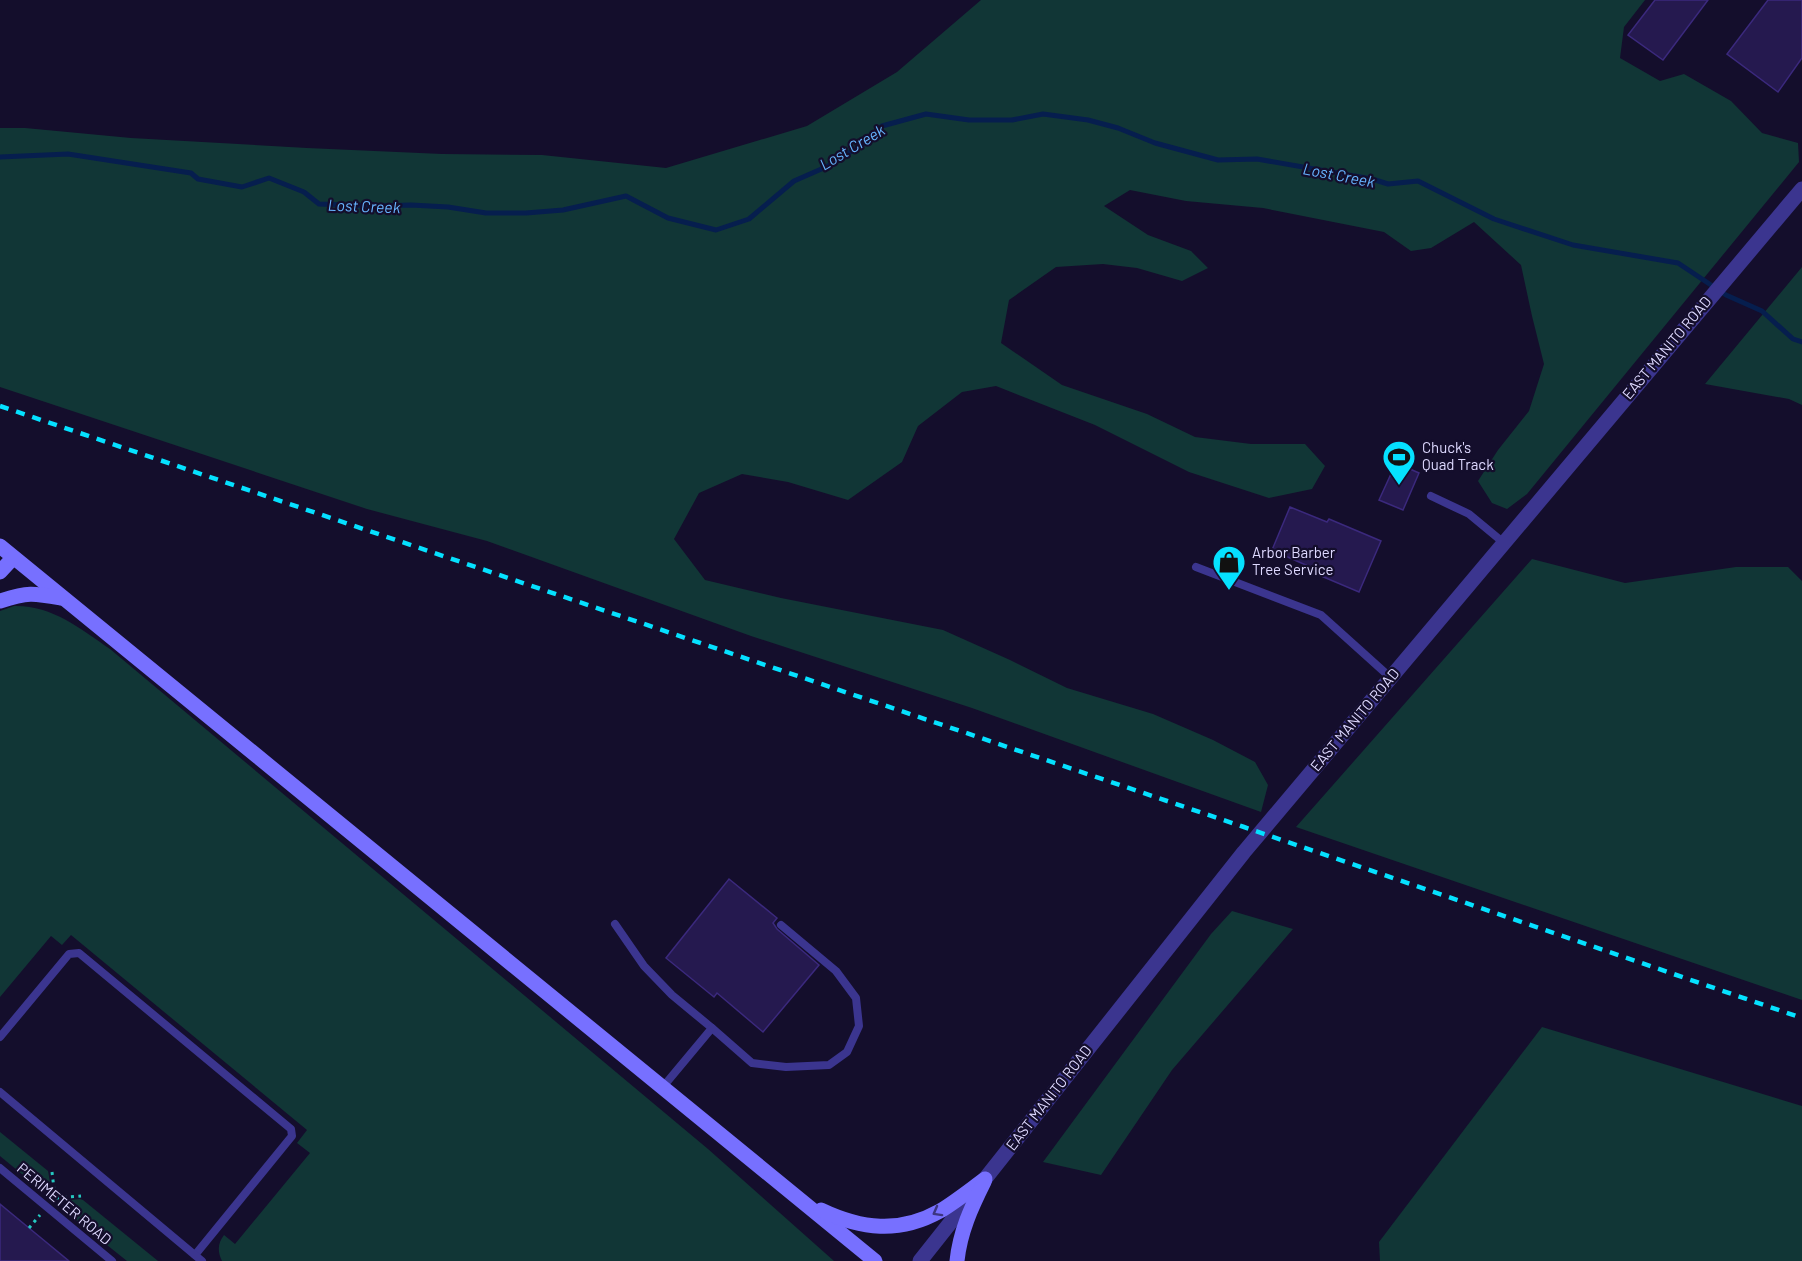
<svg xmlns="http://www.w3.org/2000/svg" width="1802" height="1261" font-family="Barlow,sans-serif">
<rect width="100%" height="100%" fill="#140e2c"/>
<!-- green -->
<g fill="#113636">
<polygon points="981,0 1645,0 1624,27 1620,58 1660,81 1684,74 1731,101 1762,133 1798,143 1799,162 1527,494 1507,509 1492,503 1478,481 1498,450 1529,411 1544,364 1532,316 1521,265 1474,222 1431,248 1411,251 1384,232 1263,208 1186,201 1130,190 1104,206 1148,235 1191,251 1208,268 1182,281 1137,268 1103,264 1056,267 1009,300 1001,343 1062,385 1147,414 1195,437 1251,444 1305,444 1325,466 1312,489 1269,498 1189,472 1095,425 996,386 962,392 918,426 902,462 848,500 788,482 742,474 699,493 674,539 705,580 781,598 943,630 1010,660 1067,688 1153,714 1213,740 1255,762 1268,785 1261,812 972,708 751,636 487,541 367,509 0,387 0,128 25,128 131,138 307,148 442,154 542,155 666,168 807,126 897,72"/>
<polygon points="1802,267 1802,405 1789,399 1705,384"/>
<polygon points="1532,559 1625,583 1736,567 1788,567 1802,581 1802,1000 1296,827"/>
<path d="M14,606c37,-1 66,22 96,43l598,500 126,112h-612c-5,-10 -4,-18 2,-26l11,9 75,-91 -13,-10 10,-13 -236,-195 -9,10 -11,-9 -51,61v-386z"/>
<polygon points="1232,911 1293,929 1172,1070 1101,1175 1043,1162 1211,934"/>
<polygon points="1542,1027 1802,1106 1802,1261 1380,1261 1379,1242"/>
<polygon points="0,1132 48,1171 50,1182 34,1184 0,1156"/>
<polygon points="80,1199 83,1200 158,1261 127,1261 72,1217 71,1200"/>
</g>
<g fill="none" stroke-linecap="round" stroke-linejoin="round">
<!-- stream -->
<polyline stroke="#061e4e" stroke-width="5" points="0,157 68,154 191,173 198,179 242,187 269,178 304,192 319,204 374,206 411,205 448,207 486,213 526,213 563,210 626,196 668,218 716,230 749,219 794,181 826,167 863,144 882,126 926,114 969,120 1012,120 1043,114 1088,120 1118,128 1155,143 1218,160 1257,159 1372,179 1388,184 1418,181 1494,219 1573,245 1678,263 1726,295 1762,311 1793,339 1802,342"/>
</g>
<!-- building -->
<g fill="#25194f" stroke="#3b297d" stroke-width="1.5">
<polygon points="1655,0 1708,0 1663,60 1628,35"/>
<polygon points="1768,0 1802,0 1802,58 1778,92 1727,54"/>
<polygon points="1396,463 1419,473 1403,510 1379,500"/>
<polygon points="1290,507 1327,522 1329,519 1381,541 1359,592 1307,570 1308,566 1272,550"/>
<polygon points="729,879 777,918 773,923 777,929 819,965 763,1032 717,993 714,997 666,958"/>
<polygon points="0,1204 29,1228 69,1261 0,1261"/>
</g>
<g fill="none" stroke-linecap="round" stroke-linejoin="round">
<!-- path -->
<g stroke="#25c8c1" stroke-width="3" stroke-dasharray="3 4.5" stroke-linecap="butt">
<polyline points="52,1172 55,1197"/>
<polyline points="56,1198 81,1196"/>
<polyline points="29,1228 40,1215"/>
</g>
<!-- service -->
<g stroke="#3b358f" stroke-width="8">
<polyline points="1431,496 1469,514 1504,543"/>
<polyline points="1196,567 1321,615 1391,678"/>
<polyline points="615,924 644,966 672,995 712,1028"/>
<polyline points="0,1037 69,954 79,953 291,1129 292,1136 195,1255"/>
<polyline points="662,1088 712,1028 752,1063 786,1067 829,1065 847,1052 859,1026 856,998 836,971 781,925"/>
<polyline points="0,1092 202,1261"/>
<polyline points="0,1168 112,1261"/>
</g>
<!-- tertiary -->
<polyline stroke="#3b358f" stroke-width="15" points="920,1261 1244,852 1802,189"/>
<!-- secondary -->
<g stroke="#7770ff" stroke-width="15">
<polyline points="0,546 875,1261"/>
<polyline points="0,572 13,558"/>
<path d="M0,601c28,-9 33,-8 61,-3"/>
<path d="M821,1210c40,19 78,24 119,1 15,-9 30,-21 45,-32"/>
<path d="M957,1261c3,-29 14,-53 27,-79"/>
</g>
<!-- rail -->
<polyline stroke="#05e1ff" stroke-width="4.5" stroke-dasharray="9 8" stroke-linecap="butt" points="0,406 1244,827 1802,1018"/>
</g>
<!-- one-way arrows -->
<defs><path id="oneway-chevron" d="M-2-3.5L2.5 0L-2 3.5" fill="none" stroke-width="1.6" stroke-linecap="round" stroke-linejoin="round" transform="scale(1.5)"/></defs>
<use stroke="#3c3580" href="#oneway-chevron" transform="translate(937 1212) rotate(151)"/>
<!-- icons -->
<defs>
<symbol id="stadium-pin" viewBox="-11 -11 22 30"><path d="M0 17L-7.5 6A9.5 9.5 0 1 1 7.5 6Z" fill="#05e1ff" stroke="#140e2c"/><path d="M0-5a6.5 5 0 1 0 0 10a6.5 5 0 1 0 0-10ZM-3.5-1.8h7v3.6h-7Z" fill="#111"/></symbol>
<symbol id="shop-pin" viewBox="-11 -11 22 30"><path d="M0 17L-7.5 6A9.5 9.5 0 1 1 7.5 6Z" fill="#05e1ff" stroke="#140e2c"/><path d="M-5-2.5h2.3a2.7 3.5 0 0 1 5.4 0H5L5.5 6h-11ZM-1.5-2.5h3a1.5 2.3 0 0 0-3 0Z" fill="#111"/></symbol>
</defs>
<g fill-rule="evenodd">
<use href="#stadium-pin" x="1380" y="438" width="38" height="52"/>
<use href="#shop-pin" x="1210" y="543" width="38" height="52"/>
</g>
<g text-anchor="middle" stroke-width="4.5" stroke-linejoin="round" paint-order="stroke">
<!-- street labels -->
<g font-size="15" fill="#ded9ff" stroke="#140e2c">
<text transform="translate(1667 348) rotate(-50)" y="5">EAST MANITO ROAD</text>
<text transform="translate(1355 720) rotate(-50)" y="5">EAST MANITO ROAD</text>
<text transform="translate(1049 1098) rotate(-52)" y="5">EAST MANITO ROAD</text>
<text transform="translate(64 1204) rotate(40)" y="5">PERIMETER ROAD</text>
</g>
<!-- poi labels -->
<g font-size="15" fill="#ded9ff" stroke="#140e2c" text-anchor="start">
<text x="1422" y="453">Chuck's<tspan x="1422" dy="17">Quad Track</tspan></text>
<text x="1252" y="558">Arbor Barber<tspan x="1252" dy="17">Tree Service</tspan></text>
</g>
<!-- water labels -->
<g font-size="16" font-style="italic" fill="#67b5ff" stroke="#140e2c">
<text transform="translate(852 147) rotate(-31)" y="6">Lost Creek</text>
<text transform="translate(1339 175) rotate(11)" y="6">Lost Creek</text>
<text transform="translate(364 206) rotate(2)" y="6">Lost Creek</text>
</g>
</g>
</svg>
